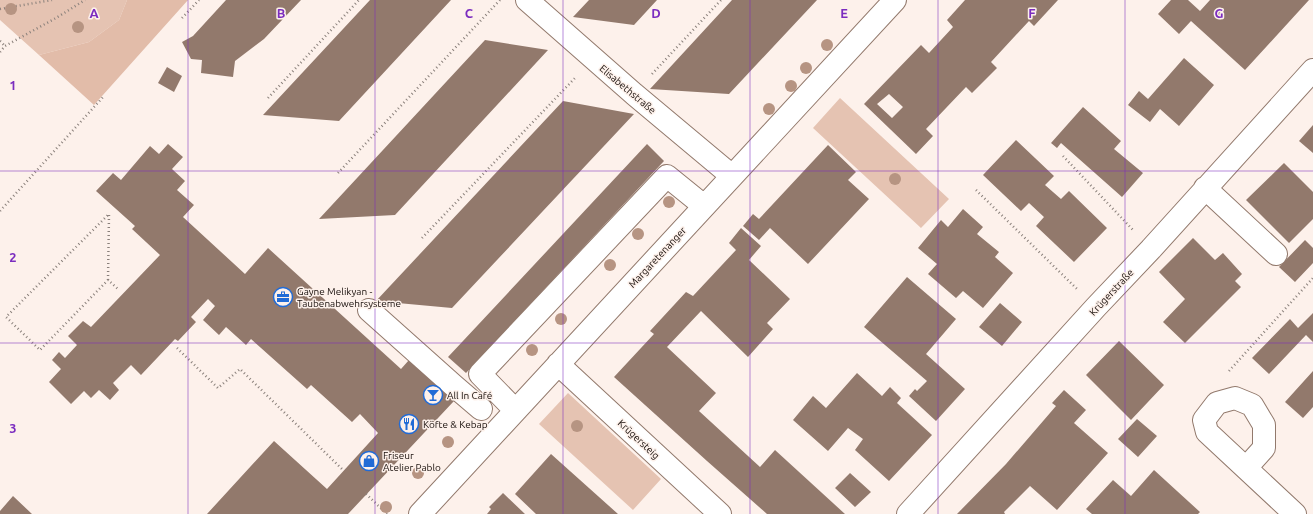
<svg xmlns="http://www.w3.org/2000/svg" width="1313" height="514" font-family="Ubuntu,sans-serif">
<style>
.green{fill:#e5c3b2}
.forest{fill:#e2bca9}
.building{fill:#92796c;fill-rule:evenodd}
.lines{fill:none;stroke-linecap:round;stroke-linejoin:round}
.minor-casing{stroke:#92796c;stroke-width:24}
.path{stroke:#8a807b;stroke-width:2.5;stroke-dasharray:1 3;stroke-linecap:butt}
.minor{stroke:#fff;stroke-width:22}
.tree{fill:#b69482}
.grid{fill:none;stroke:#7b2cbf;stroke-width:1;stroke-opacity:0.55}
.labels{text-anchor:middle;stroke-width:3;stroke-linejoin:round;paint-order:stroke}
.street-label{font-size:10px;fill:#160d09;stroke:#fdf1eb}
.poi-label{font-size:10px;fill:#160d09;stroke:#fdf1eb;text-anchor:start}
.grid-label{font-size:13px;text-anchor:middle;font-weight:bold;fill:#7b2cbf;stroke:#fdf1eb;stroke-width:3;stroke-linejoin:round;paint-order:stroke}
</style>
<rect width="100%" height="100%" fill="#fdf1eb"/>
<path class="green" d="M0,0H127L119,20L89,42L39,55L0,20Z
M840,98L949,199L921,228L813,128Z
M568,393L661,479L633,510L539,424Z"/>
<path class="forest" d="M127,0H188L94,105L39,55L89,42L119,20Z"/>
<path class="building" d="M226,0H301L264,39L235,61L233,77L201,73L202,60L191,59L182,42L193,36Z
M370,0H451L339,121L263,115Z
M589,0H657L634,25L573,17Z
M732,0H817L729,94L650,89Z
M965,0H1058L1034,26L1029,21L991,62L997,68L972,93L966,87L926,129L933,136L916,154L864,104L921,45L929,53L953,27L947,20ZM889,94L903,107L892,118L877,104Z
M1171,0H1188L1200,11L1210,0H1309L1245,70L1191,21L1179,34L1158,14Z
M485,40L548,50L395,215L319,219Z
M1184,58L1214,85L1179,126L1160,109L1150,122L1128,105L1139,91L1148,99Z
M167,67L182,76L174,92L158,83Z
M563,101L634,114L452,308L376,301Z
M1083,107L1121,141L1114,149L1143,173L1122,197L1061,143L1057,148L1051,143Z
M1313,125V153L1299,141Z
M1016,140L1054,176L1045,185L1061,199L1069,191L1107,228L1074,262L1036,226L1044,217L1029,203L1021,211L983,175Z
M168,144L183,157L172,169L185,181L177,190L194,205L183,217L245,274L268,248L401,369L409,360L454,401L348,514H207L274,441L327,489L378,433L360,414L352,422L311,385L307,389L251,339L246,345L226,327L219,335L203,320L215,306L208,299L191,317L196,322L178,341L175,339L141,375L131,365L113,383L119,390L110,400L99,390L91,398L84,391L71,404L49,382L61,369L52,360L59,352L65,358L77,345L68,336L83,321L91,327L160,255L132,229L135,226L96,191L113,173L121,180L150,146L159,154Z
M647,144L664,161L466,373L448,357Z
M828,145L856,172L848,180L869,199L808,264L770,228L759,240L743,226L753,214L759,219Z
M1284,163L1313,192V219L1289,243L1246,200Z
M963,209L983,227L977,234L999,252L995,257L1013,273L983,308L963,291L956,298L928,274L937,264L918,248L941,220L948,227Z
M741,228L761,246L749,260L790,299L767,323L773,329L748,357L701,311L667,347L716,393L699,411L760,467L775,450L845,514H767L707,461L614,377L654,334L650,331L686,292L693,296L736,250L729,243Z
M1193,238L1215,260L1223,253L1242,274L1235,281L1241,287L1185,343L1163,322L1185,299L1159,272Z
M1305,240L1313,248V263L1295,282L1279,267Z
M907,277L956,319L926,354L965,389L936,421L909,396L915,389L917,391L927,381L864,327Z
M1000,303L1022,322L1002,346L979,327Z
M1313,313V342L1306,335L1269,374L1252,358L1290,319L1298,328Z
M1119,341L1164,385L1131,420L1086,375Z
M1313,371V407L1303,418L1285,402Z
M857,373L882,396L890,387L901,398L897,403L932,435L889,481L855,450L863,439L848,428L828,451L793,420L813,396L826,408Z
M1064,390L1086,410L1074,423L1108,453L1057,510L1030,486L1004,512L1005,514H957L1006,464L1056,406L1052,403Z
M1137,419L1157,436L1138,457L1118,439Z
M551,454L618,514H536L515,494Z
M1154,470L1200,512L1198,514H1092L1086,509L1113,480L1131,496Z
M850,473L871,492L855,507L835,488Z
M503,493L525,514H487L491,509L489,507Z
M13,496L32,514H0V511Z"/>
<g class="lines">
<defs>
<path id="minor" d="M527,0L634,94L732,176
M1205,188L1276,254
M369,310L453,385L481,409
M558,364L720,514
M515,410L480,374L667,176L704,206
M1246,468L1264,448V425L1252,405L1235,398L1217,403L1204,420L1207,432L1295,514
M420,514L895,0
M908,514L1096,307L1151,249L1313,70"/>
</defs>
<use href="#minor" class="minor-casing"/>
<path class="path" d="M0,9L52,0
M182,18L199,0
M0,41L5,46
M0,52L5,46L56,18L85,0
M652,74L721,0
M268,98L359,0
M1063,156L1133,230
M338,173L500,0
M976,190L1077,289
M0,211L104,96
M422,238L575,78
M108,280L109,214L6,317L40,350L108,280L118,289
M177,348L218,388L240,369L344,471
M1229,371L1313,278
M366,494L387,514"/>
<use href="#minor" class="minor"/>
</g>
<g class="tree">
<circle cx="11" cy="9" r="6"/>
<circle cx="78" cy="27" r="6"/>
<circle cx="827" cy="45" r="6"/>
<circle cx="806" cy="68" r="6"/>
<circle cx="791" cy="86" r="6"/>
<circle cx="769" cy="109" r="6"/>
<circle cx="895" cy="179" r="6"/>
<circle cx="669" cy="202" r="6"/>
<circle cx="638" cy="234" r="6"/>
<circle cx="610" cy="265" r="6"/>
<circle cx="561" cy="319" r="6"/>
<circle cx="532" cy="350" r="6"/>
<circle cx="577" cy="426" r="6"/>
<circle cx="448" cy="442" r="6"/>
<circle cx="418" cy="473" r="6"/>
<circle cx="386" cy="507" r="6"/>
</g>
<path class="grid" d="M188,0V514M375,0V514M563,0V514M750,0V514M938,0V514M1125,0V514M0,171H1313M0,343H1313"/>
<defs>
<symbol id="office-ring" viewBox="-11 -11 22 22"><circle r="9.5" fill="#fdf1eb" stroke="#216bd6" stroke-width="1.5"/><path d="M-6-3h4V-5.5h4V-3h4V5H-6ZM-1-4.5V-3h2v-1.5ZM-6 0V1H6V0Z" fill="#216bd6"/></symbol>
<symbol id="bar-ring" viewBox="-11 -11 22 22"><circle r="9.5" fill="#fdf1eb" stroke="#216bd6" stroke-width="1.5"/><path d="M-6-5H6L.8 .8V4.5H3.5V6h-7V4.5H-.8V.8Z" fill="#216bd6"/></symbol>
<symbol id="restaurant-ring" viewBox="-11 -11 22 22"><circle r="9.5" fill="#fdf1eb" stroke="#216bd6" stroke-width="1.5"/><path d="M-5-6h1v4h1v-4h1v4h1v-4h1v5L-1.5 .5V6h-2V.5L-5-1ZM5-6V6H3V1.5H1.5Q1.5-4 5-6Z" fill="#216bd6"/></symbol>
<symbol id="shop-ring" viewBox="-11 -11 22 22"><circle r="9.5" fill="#fdf1eb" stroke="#216bd6" stroke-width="1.5"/><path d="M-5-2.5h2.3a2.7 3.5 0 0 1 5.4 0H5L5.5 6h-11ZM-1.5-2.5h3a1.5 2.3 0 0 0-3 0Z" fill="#216bd6"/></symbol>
</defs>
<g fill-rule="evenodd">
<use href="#office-ring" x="272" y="286" width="22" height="22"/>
<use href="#bar-ring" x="422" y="384" width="22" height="22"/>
<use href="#restaurant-ring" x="398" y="413" width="22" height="22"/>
<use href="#shop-ring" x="358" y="450" width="22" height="22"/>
</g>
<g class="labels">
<g class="street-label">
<text transform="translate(628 89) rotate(40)" y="4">Elisabethstraße</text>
<text transform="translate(657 257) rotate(-47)" y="4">Margaretenanger</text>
<text transform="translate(1111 292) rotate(-47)" y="4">Krügerstraße</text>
<text transform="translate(639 439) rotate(43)" y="4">Krügersteig</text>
</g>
<g class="poi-label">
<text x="297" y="295">Gayne Melikyan -<tspan x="297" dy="12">Taubenabwehrsysteme</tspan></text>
<text x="447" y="399">All In Café</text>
<text x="423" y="428">Köfte &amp; Kebap</text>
<text x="383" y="459">Friseur<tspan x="383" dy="12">Atelier Pablo</tspan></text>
</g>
</g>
<g class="grid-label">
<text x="94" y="18">A</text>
<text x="281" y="18">B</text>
<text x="469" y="18">C</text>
<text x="656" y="18">D</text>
<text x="844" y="18">E</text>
<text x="1032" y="18">F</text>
<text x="1219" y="18">G</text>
<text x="13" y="90">1</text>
<text x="13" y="262">2</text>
<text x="13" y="433">3</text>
</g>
</svg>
